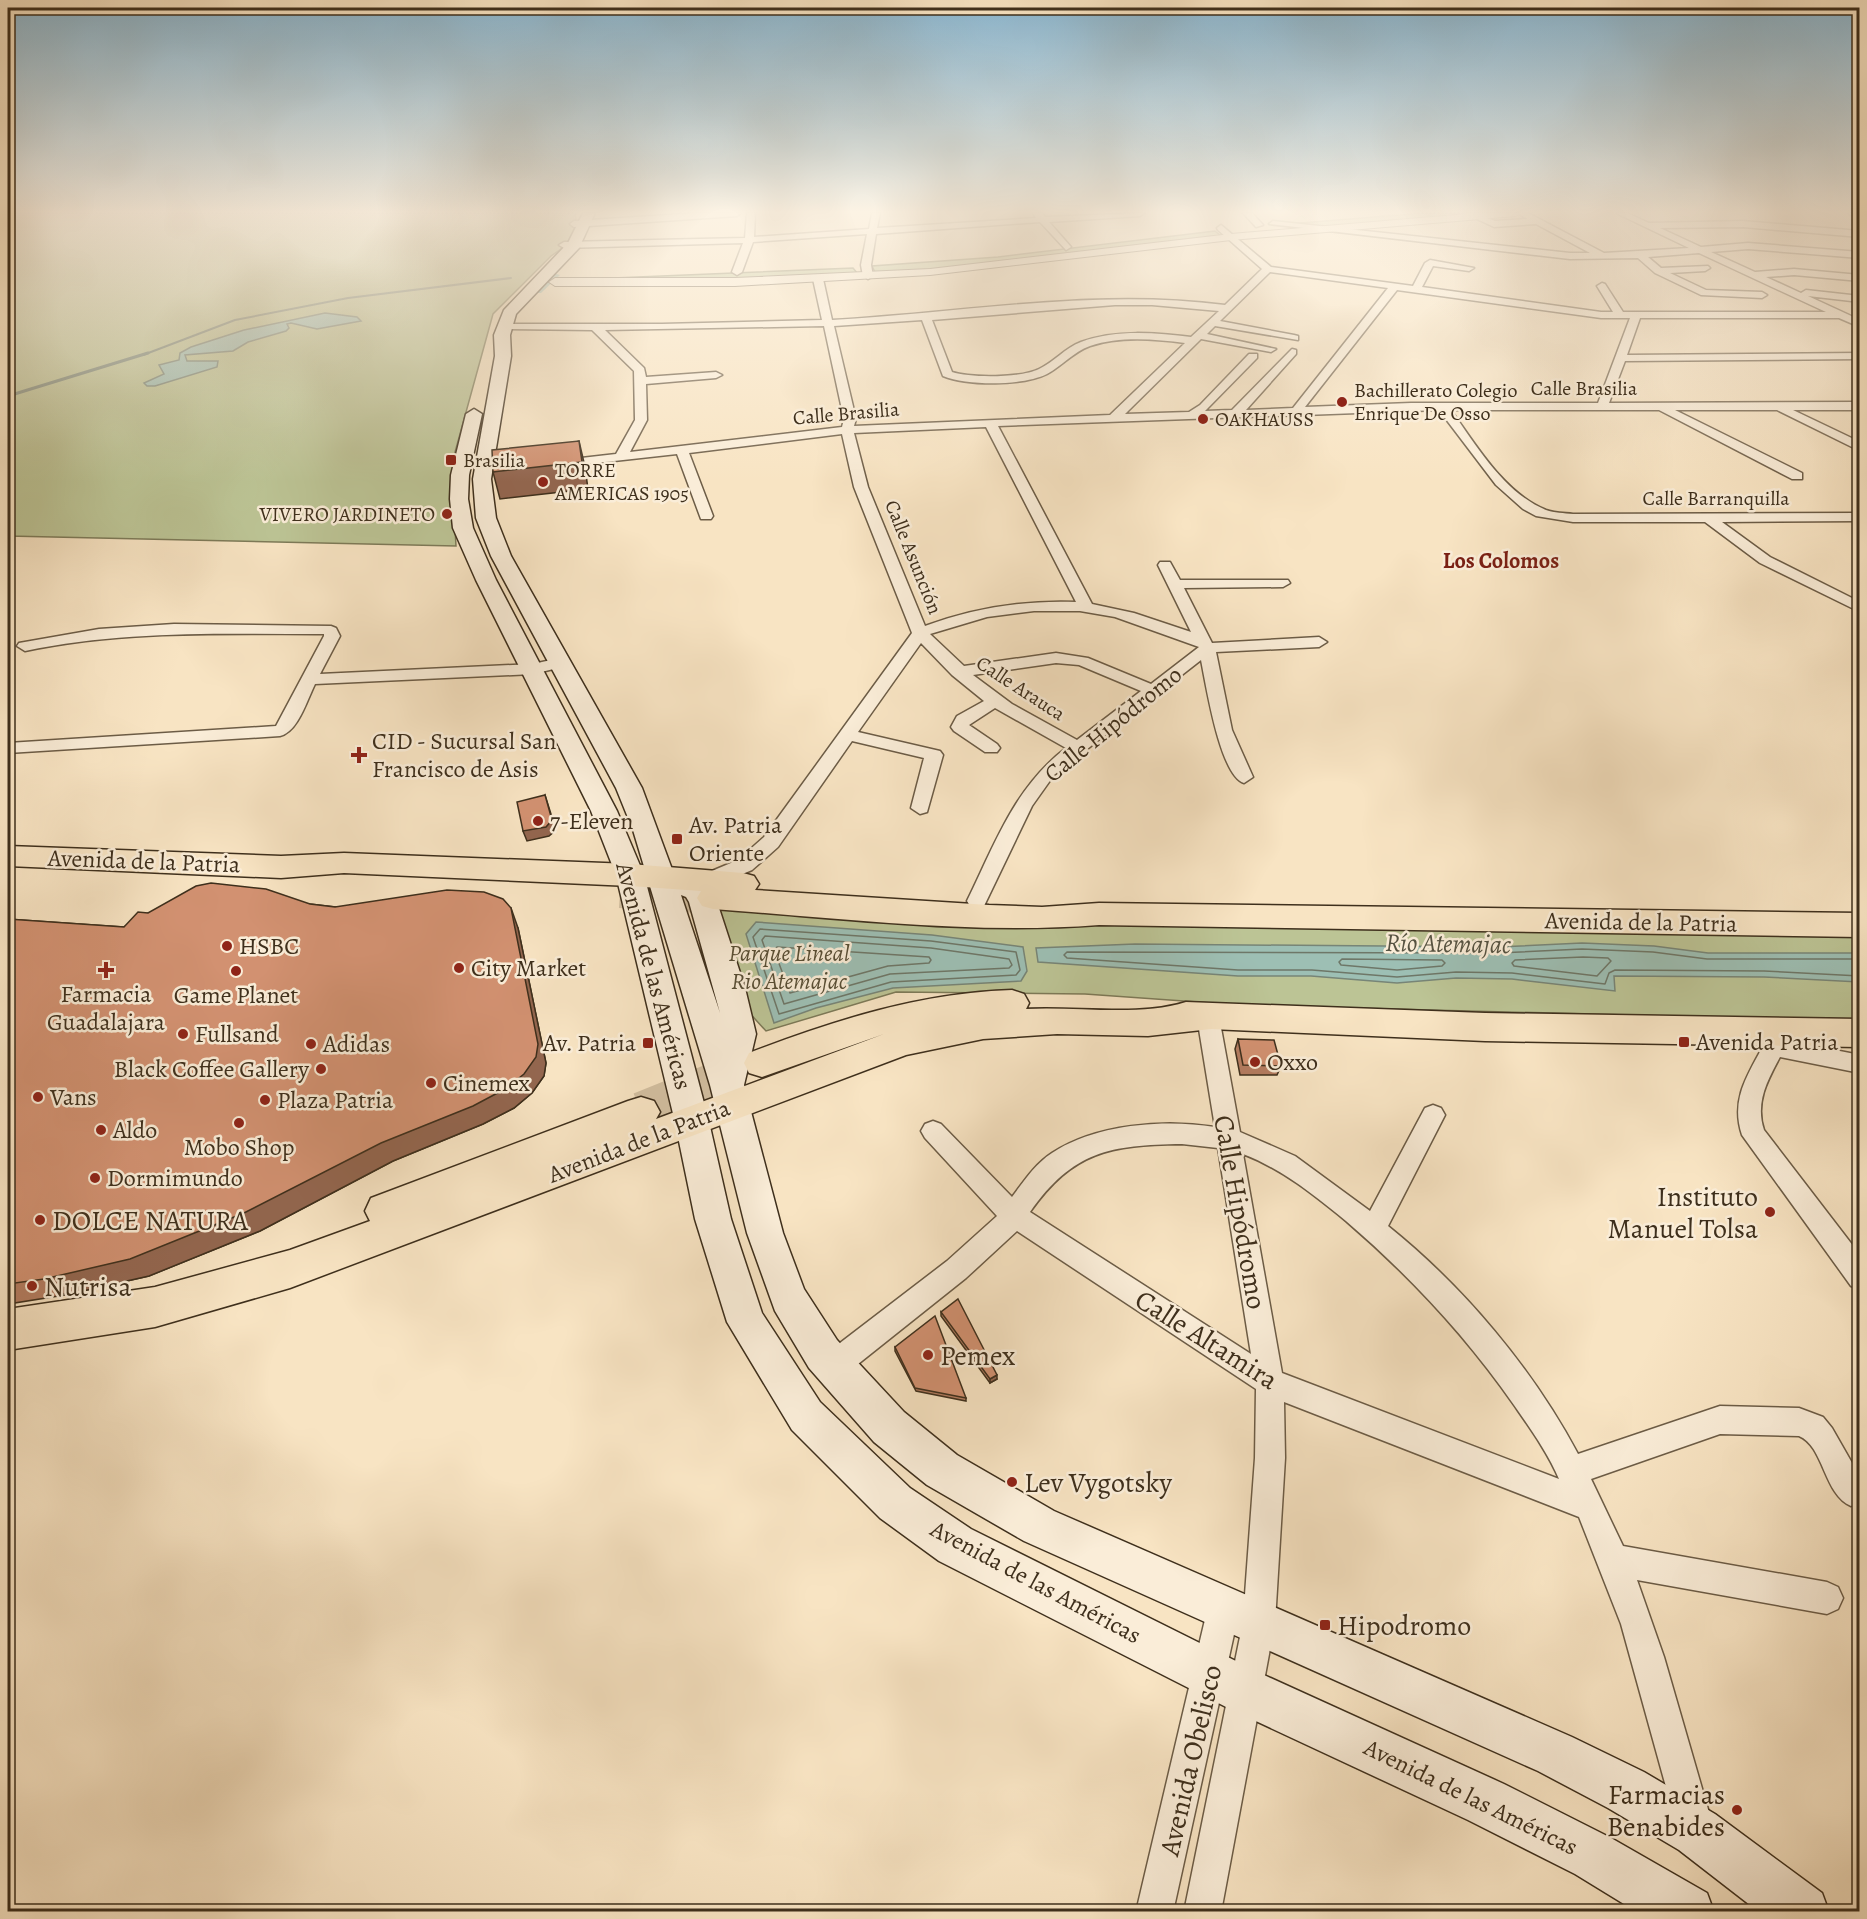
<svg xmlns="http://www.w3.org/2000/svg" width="1867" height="1919" font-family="Alegreya,serif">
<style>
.green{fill:#bcc495;stroke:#7d7a58;stroke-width:1.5}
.water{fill:#9dbfb4;stroke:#778577;stroke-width:1.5}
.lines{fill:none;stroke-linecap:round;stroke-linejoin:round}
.shore{stroke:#6e7768;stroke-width:1.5}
.stream-far1{stroke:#778577;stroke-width:2}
.stream{stroke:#778577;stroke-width:3}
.canal{fill:#9dbfb4;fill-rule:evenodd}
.primary-tunnel-far1{stroke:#d3c0a2;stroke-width:32;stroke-dasharray:32 16;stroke-linecap:butt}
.primary-tunnel{stroke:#d3c0a2;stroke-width:40;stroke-dasharray:40 20;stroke-linecap:butt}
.minor-casing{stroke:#6c5c46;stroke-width:3}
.tertiary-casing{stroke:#6c5c46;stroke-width:2}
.secondary-casing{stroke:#3e2f1c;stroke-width:3}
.primary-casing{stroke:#3e2f1c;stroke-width:3}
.minor{fill:#faedd8;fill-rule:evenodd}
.tertiary{fill:#faedd8;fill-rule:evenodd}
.secondary{fill:#faedd8;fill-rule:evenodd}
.primary{fill:#f8e4c3;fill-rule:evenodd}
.wall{fill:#b57d61;stroke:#3e2f1c;stroke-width:1.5}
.shaded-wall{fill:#93664f;stroke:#3e2f1c;stroke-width:1.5}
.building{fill:#d29171;stroke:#3e2f1c;stroke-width:1.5}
.poi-dot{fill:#8f2418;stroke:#faedd8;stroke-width:2}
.labels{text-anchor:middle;stroke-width:5;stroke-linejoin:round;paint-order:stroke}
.far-street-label{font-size:20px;fill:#3e2f1c;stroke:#faedd8}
.far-poi-label{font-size:20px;fill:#3e2f1c;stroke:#faedd8;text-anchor:start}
.far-neighbourhood-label{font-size:22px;font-weight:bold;fill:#7a1f14;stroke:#faedd8}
.street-label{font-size:24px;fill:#3e2f1c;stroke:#faedd8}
.poi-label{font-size:24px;fill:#3e2f1c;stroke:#faedd8;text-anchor:start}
.park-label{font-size:24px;font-style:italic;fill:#574d34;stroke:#faedd8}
.water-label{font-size:26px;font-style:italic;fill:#565342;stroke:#faedd8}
.near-poi-label{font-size:28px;fill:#3e2f1c;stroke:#faedd8;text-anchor:start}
.near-street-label{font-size:28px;fill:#3e2f1c;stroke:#faedd8}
</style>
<rect width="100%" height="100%" fill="#f8e4c3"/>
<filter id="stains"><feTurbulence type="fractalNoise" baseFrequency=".00333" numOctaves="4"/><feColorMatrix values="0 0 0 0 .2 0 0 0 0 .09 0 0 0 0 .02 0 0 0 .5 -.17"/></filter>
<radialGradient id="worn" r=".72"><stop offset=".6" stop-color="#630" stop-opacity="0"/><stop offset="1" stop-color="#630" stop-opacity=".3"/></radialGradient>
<path class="green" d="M8,213H575L578,232L572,241L551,256L493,314L455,452L453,495L456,546L8,536Z
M1424,213H1460L1465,216L1318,228L1288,224Z
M1215,231L1221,236L1002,263L876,274L872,266L998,257Z
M853,268L858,274L703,280L613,278Z
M719,909L1859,934V1021L1240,1005L1085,994L896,992L766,1031L744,1007Z"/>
<path class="water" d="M325,313L357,317L361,321L317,329L291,323L287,324L289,328L286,331L248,342L233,351L185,355L187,361H218L217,367L155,386H147L144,383L164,374L159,365L179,360L180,353L191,347L244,330Z
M756,922L932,935L1023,947L1027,971L1021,981L893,988L816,1008L774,1023L746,934Z
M1582,943L1654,946L1708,953H1859V982L1764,977L1614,976L1615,991L1512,979L1456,978L1397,983L1311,976H1238L1038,962L1036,948L1135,944L1498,947Z"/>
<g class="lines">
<path class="shore" d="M760,929L931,941L1016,952L1020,970L1016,975L891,982L779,1014L753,937Z
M765,936L931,948L1009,959L1012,965L1009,968L890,974L784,1004L762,940Z
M777,947L929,957L931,960L929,963L888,966L790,993L774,950Z
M1583,957L1608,958L1611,961L1597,976L1514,966L1512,963L1515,960Z
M1342,959L1442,960L1445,963L1442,966L1397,970L1341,965L1339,962Z
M1860,959H1707L1653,952L1582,949L1498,953L1067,952L1064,955L1067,958L1238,970H1312L1397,977L1456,972L1512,973L1605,984L1609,973L1615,970L1764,971L1860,976"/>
<path class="stream-far1" d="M143,355L235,320L348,298L511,278"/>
<path class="stream" d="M8,396L148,353"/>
<path class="canal" d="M553,273L560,275L541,293H535V289Z"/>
<path class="primary-tunnel-far1" d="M620,892L713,898"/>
<path class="primary-tunnel" d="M641,1112L751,1068"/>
<defs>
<path id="minor" d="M699,213H741L737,216L574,227L570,224L574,221Z
M747,213H755L754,237L869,229L872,213H880L877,228L1036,218L1033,213H1042L1045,217L1144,213L1140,216L1049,222L1071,247L1066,250L1040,222L876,234L871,265L873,276L868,279L863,276L861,265L867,234L753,242L742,272L737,275L732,272L743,243L564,248L559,245L564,242L745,238Z
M1243,213H1252L1263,225L1256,227Z
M1464,213H1475L1495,221L1527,219L1518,213H1528L1604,253L1689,248L1616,213H1627L1649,223L1743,221L1860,231V237L1743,227L1660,228L1701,247L1748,243L1860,252V258L1748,249L1711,252L1755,272L1794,269L1860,275V281L1794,275L1766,277L1801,293L1806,290L1860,296V302L1808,296L1860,320V327L1839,318H1640L1627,355L1860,353V359L1625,361L1609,403L1860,402V410H1793L1860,442V451L1777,410H1675L1802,473V479H1792L1659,410H1451C1476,445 1504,493 1546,510C1554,513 1564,513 1573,514L1860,513V521L1722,522L1770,557L1860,602V612L1760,563L1705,522H1573L1536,516L1523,509L1496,485L1439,410L998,426L1092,604L1134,613L1191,632L1158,565L1160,562H1170L1180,580H1288L1290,583L1283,587L1184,588L1212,643L1319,637L1327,642L1319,647L1216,652L1232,730L1253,777L1244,783C1220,776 1206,684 1201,660L1054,775L1032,806L984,906H970L967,901C995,844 1014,788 1066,748L995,708L969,725L997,744L1000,748L997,752H985L954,731L951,727L957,716L984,701L952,675L921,643L858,732L940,751L943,755L927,812L920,814L911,808L924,758L852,741L778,847L752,870L714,886H700L697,881L700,876L738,860L764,837L912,633L854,487L842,434L689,453L713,516L711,519H701L677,454L551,468V462L555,461L616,454L635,420L634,371L592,330L504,329L500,328V324H662L822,320L813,279L818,276L823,279L832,320C963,313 1094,288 1225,305L1262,269L1218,230L1217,228L1221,225L1271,267L1413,286L1425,263L1430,260L1474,268L1469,271L1433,266L1422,287L1601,312H1613L1597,286L1602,283L1605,284L1623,312H1826L1699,253L1648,257L1661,268L1708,266L1710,268L1705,271L1670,273L1706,290L1762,292L1767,295L1762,298L1701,295L1655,273L1638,258L1570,259L1269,224L1273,221L1570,253H1590L1536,224L1494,227ZM1270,272L1388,288L1293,408L1246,410L1296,354V350L1292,349L1232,410L1205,411L1257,358V354H1249L1200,405L1189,412L1125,414L1201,339L1271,352L1276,349L1207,334L1215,326L1298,340V336L1294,335L1220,321ZM1397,290L1601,318H1630L1598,403H1411L1305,407ZM1115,305H1152L1219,311L1191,337C1156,333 1116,329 1081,342C1065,348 1054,362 1039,369C1021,378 970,378 952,372L932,320ZM922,320L943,376C968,386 1023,386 1047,374C1062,366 1073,352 1090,346C1119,336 1155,339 1185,343L1110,415L854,426L856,419L834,326ZM824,326L844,419L842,427L630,452L647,420L646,384L716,378L722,375L716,372L646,377L644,368L605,330ZM986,427L1076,602C1024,600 974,608 925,626L868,487L854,433ZM1034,611H1080L1115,617L1199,647L1151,684L1088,658L1056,653L964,666L930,634L987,617ZM1056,663L1079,665L1141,691L1077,740L1012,704L973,675Z
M1849,213H1860V216L1850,215Z
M174,624L331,626L336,628L340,636L320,674L533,664L560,658L568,663L566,666L533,674L315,684C307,700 298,732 280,736L8,753V743L276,726L324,636V634C223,634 124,630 25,651L17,646L19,643L99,629Z
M1208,1008L1216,1011L1219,1017L1240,1132L1295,1156L1370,1211L1425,1108L1433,1105L1441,1108L1445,1115L1388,1226C1464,1287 1532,1368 1578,1454L1720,1406L1799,1408L1823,1417L1832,1428L1860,1477V1502L1851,1506C1824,1495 1824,1446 1799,1436L1720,1434L1591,1479L1623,1546L1827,1582L1838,1587L1843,1598L1838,1609L1827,1614L1637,1580L1664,1657L1712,1823L1707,1836L1694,1841L1681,1836L1676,1823L1621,1624L1579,1517L1284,1402L1285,1458L1275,1622L1221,1912H1184L1243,1622L1255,1458L1256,1389L1017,1231L966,1278L843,1376L833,1380L823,1376L819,1366L823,1356L947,1261L997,1216L925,1138L921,1131L925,1124L933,1121L941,1124L1012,1197C1024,1181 1035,1164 1052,1153C1096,1124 1164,1119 1215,1127L1197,1017L1200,1011ZM1182,1144L1218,1148L1251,1354L1030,1212C1073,1151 1110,1145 1182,1144ZM1243,1154C1282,1169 1314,1195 1346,1221C1410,1276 1466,1336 1514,1405C1530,1428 1548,1453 1559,1479L1282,1373Z
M1762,1031L1779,1039L1860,1055V1073L1780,1057C1767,1081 1755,1103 1764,1130L1860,1255V1289L1851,1286L1742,1135C1731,1102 1745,1079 1761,1050L1751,1040L1754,1034Z
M1224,1591L1235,1596L1240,1607L1173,1912H1136L1208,1607L1213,1596Z"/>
<path id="tertiary" d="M1479,213H1521L1516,216L1231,240L930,275L735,286H555L549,282L555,278H735L930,269L1231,234Z"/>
<path id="secondary" d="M583,213H595L579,248L516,314L510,335L511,356L491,479L496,518L511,556L642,788L673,872L708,883L717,902L745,988L756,1034L744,1085L783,1233L804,1289L837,1340L904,1412L957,1455L1054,1511L1572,1737L1644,1772L1715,1814L1822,1893L1829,1912H1759L1679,1850L1608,1808L1538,1771L1024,1541L927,1485L874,1442L809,1368L775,1311L747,1233L710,1085L633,830L616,788L491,556L476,518L473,479L495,356L494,335L504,310L568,243ZM681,895L686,897L689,902L720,1013Z
M474,409L482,414L469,475L468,499L473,528L496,580L617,811L644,875L709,1122L731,1219L762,1313L820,1402L910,1488L971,1529L1264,1675L1504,1784L1611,1838L1707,1893L1714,1912H1637L1575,1874L1468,1820L1230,1709L939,1561L880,1518L792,1430L727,1322L695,1219L675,1122L616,875L591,811L476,580L453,528L450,499L451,475L466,414Z"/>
<path id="primary" d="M8,846L281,856L344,853L630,864L743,873L754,876L759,884L755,890L989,905L1042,907L1099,903L1860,913V937L1099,925C971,935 841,918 713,909L702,906L697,898L701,891L630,886L344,873L281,878L8,866Z
M1012,990L1024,994L1029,1003L1026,1009C1076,1006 1139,1017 1186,1002L1485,1013L1860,1019V1047L1485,1041L1211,1029L1148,1036L1057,1034L983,1039L906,1055L290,1288L155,1327L8,1350V1309L155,1287L290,1250L370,1221L365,1211L371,1198L628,1101L641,1097L654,1101L660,1112L656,1119L884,1034L762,1077L749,1073L744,1063L749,1053C835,1020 920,993 1012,990Z"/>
</defs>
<use href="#minor" class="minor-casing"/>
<use href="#tertiary" class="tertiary-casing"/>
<use href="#secondary" class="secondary-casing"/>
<use href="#primary" class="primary-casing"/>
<use href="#minor" class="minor"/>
<use href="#tertiary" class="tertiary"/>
<use href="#secondary" class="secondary"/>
<use href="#primary" class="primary"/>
</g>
<path class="wall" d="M310,904L518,928L546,1063L544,1076L532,1093L514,1108L483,1124L393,1161L260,1231L149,1276L65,1295L8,1304V919L124,927L148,913Z
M1238,1039L1281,1066L1277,1075H1240L1235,1049Z
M941,1312L997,1379L990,1383L941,1316Z
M895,1347L966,1398V1401L916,1391L895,1351Z"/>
<path class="shaded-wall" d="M579,441L585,467L588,489L500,499L493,472Z
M545,795L556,830L549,836L527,841L523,831Z
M511,908L518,928L546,1063L544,1076L532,1093L514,1108L483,1124L393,1161L260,1231L149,1276L65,1295L44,1279Z
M997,1375V1379L990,1383V1379Z"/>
<path class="building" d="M579,441L582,462L493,472L492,450Z
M545,795L552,820L546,827L523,831L517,802Z
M211,883L266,889L310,904L335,907L447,890L484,892L503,899L511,908L538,1044L536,1057L524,1074L505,1089L473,1106L381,1143L244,1213L130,1259L44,1279L8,1284V919L124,927L138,912L148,913L196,886Z
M1238,1039L1274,1040L1281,1066L1243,1065Z
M958,1299L997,1375L990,1379L941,1312Z
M935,1316L966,1398L915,1388L895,1347Z"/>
<linearGradient id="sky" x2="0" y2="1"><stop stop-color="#8ab8d3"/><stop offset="0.44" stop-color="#fcf3e4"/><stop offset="1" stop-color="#fcf3e4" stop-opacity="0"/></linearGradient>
<rect width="1867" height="482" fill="url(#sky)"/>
<g class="poi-dot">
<circle cx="1342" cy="402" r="6"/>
<circle cx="1203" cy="419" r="6"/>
<rect x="445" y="454" width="12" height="12" rx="3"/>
<circle cx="543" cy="482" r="6"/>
<circle cx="447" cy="514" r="6"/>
<path d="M356 746h6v6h6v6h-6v6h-6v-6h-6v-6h6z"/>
<circle cx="538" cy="821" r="6"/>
<rect x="671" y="833" width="12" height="12" rx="3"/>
<circle cx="227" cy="946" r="6"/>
<circle cx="459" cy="968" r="6"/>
<path d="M103 961h6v6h6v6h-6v6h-6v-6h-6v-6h6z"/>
<circle cx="236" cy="971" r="6"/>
<circle cx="183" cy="1034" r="6"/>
<rect x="1678" y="1036" width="12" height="12" rx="3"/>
<rect x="642" y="1037" width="12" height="12" rx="3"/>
<circle cx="311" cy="1044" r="6"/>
<circle cx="1255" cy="1062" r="6"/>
<circle cx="321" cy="1069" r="6"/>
<circle cx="431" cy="1083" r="6"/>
<circle cx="38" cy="1097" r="6"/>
<circle cx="265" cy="1100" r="6"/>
<circle cx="239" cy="1123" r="6"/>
<circle cx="101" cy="1130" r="6"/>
<circle cx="95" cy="1178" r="6"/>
<circle cx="1770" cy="1212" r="6"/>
<circle cx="40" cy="1220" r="6"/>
<circle cx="32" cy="1286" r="6"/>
<circle cx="928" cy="1355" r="6"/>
<circle cx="1012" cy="1482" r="6"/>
<rect x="1319" y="1619" width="12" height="12" rx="3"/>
<circle cx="1737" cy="1810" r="6"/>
</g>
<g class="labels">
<g class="far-street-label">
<text x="1584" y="395">Calle Brasilia</text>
<text transform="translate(846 413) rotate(-5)" y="7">Calle Brasilia</text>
<text x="1716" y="505">Calle Barranquilla</text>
<text transform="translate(914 557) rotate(68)" y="7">Calle Asunción</text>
<text transform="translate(1021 688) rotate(33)" y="7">Calle Arauca</text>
</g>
<g class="far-poi-label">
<text x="1354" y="397">Bachillerato Colegio<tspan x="1354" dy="23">Enrique De Osso</tspan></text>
<text x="1215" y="426">OAKHAUSS</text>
<text x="463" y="467">Brasilia</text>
<text x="555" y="477">TORRE<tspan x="555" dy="23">AMERICAS 1905</tspan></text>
<text x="435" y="521" text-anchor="end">VIVERO JARDINETO</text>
</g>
<g class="far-neighbourhood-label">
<text x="1501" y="568">Los Colomos</text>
</g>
<g class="street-label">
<text transform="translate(1113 724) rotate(-39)" y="8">Calle Hipódromo</text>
<text transform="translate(144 861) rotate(2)" y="8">Avenida de la Patria</text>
<text transform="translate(1641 922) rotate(1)" y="8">Avenida de la Patria</text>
<text transform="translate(654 976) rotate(75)" y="8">Avenida de las Américas</text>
<text transform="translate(639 1141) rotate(-21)" y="8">Avenida de la Patria</text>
<text transform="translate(1036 1582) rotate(28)" y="8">Avenida de las Américas</text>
<text transform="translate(1471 1797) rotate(26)" y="8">Avenida de las Américas</text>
</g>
<g class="poi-label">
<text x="372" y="749">CID - Sucursal San<tspan x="372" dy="28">Francisco de Asis</tspan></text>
<text x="550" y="829">7-Eleven</text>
<text x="689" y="833">Av. Patria<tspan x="689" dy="28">Oriente</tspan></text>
<text x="239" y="954">HSBC</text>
<text x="471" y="976">City Market</text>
<text x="106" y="1002" text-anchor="middle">Farmacia<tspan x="106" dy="28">Guadalajara</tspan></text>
<text x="236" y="1003" text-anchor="middle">Game Planet</text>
<text x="195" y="1042">Fullsand</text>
<text x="1696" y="1050">Avenida Patria</text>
<text x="636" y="1051" text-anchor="end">Av. Patria</text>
<text x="323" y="1052">Adidas</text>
<text x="1267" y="1070">Oxxo</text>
<text x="309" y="1077" text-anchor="end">Black Coffee Gallery</text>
<text x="443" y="1091">Cinemex</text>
<text x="50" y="1105">Vans</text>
<text x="277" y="1108">Plaza Patria</text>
<text x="113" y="1138">Aldo</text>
<text x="239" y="1155" text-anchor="middle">Mobo Shop</text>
<text x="107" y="1186">Dormimundo</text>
</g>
<g class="park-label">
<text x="789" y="961">Parque Lineal<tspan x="789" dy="28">Rio Atemajac</tspan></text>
</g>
<g class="water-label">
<text transform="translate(1448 943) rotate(1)" y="9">Río Atemajac</text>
</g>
<g class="near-poi-label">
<text x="1758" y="1206" text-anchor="end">Instituto<tspan x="1758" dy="32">Manuel Tolsa</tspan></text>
<text x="52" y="1230">DOLCE NATURA</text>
<text x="44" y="1296">Nutrisa</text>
<text x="940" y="1365">Pemex</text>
<text x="1024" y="1492">Lev Vygotsky</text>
<text x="1337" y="1635">Hipodromo</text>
<text x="1725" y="1804" text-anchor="end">Farmacias<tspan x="1725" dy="32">Benabides</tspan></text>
</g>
<g class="near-street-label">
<text transform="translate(1241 1212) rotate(80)" y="10">Calle Hipódromo</text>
<text transform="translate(1207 1339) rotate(32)" y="10">Calle Altamira</text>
<text transform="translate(1190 1760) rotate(-77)" y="10">Avenida Obelisco</text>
</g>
</g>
<rect width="1867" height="1919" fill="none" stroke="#f8e4c3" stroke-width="30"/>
<rect x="9" y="9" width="1849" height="1901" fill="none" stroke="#3e2f1c" stroke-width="3"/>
<rect x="15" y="15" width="1837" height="1889" fill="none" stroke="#3e2f1c" stroke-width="1.5"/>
<rect width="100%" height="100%" filter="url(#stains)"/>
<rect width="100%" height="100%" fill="url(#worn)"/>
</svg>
